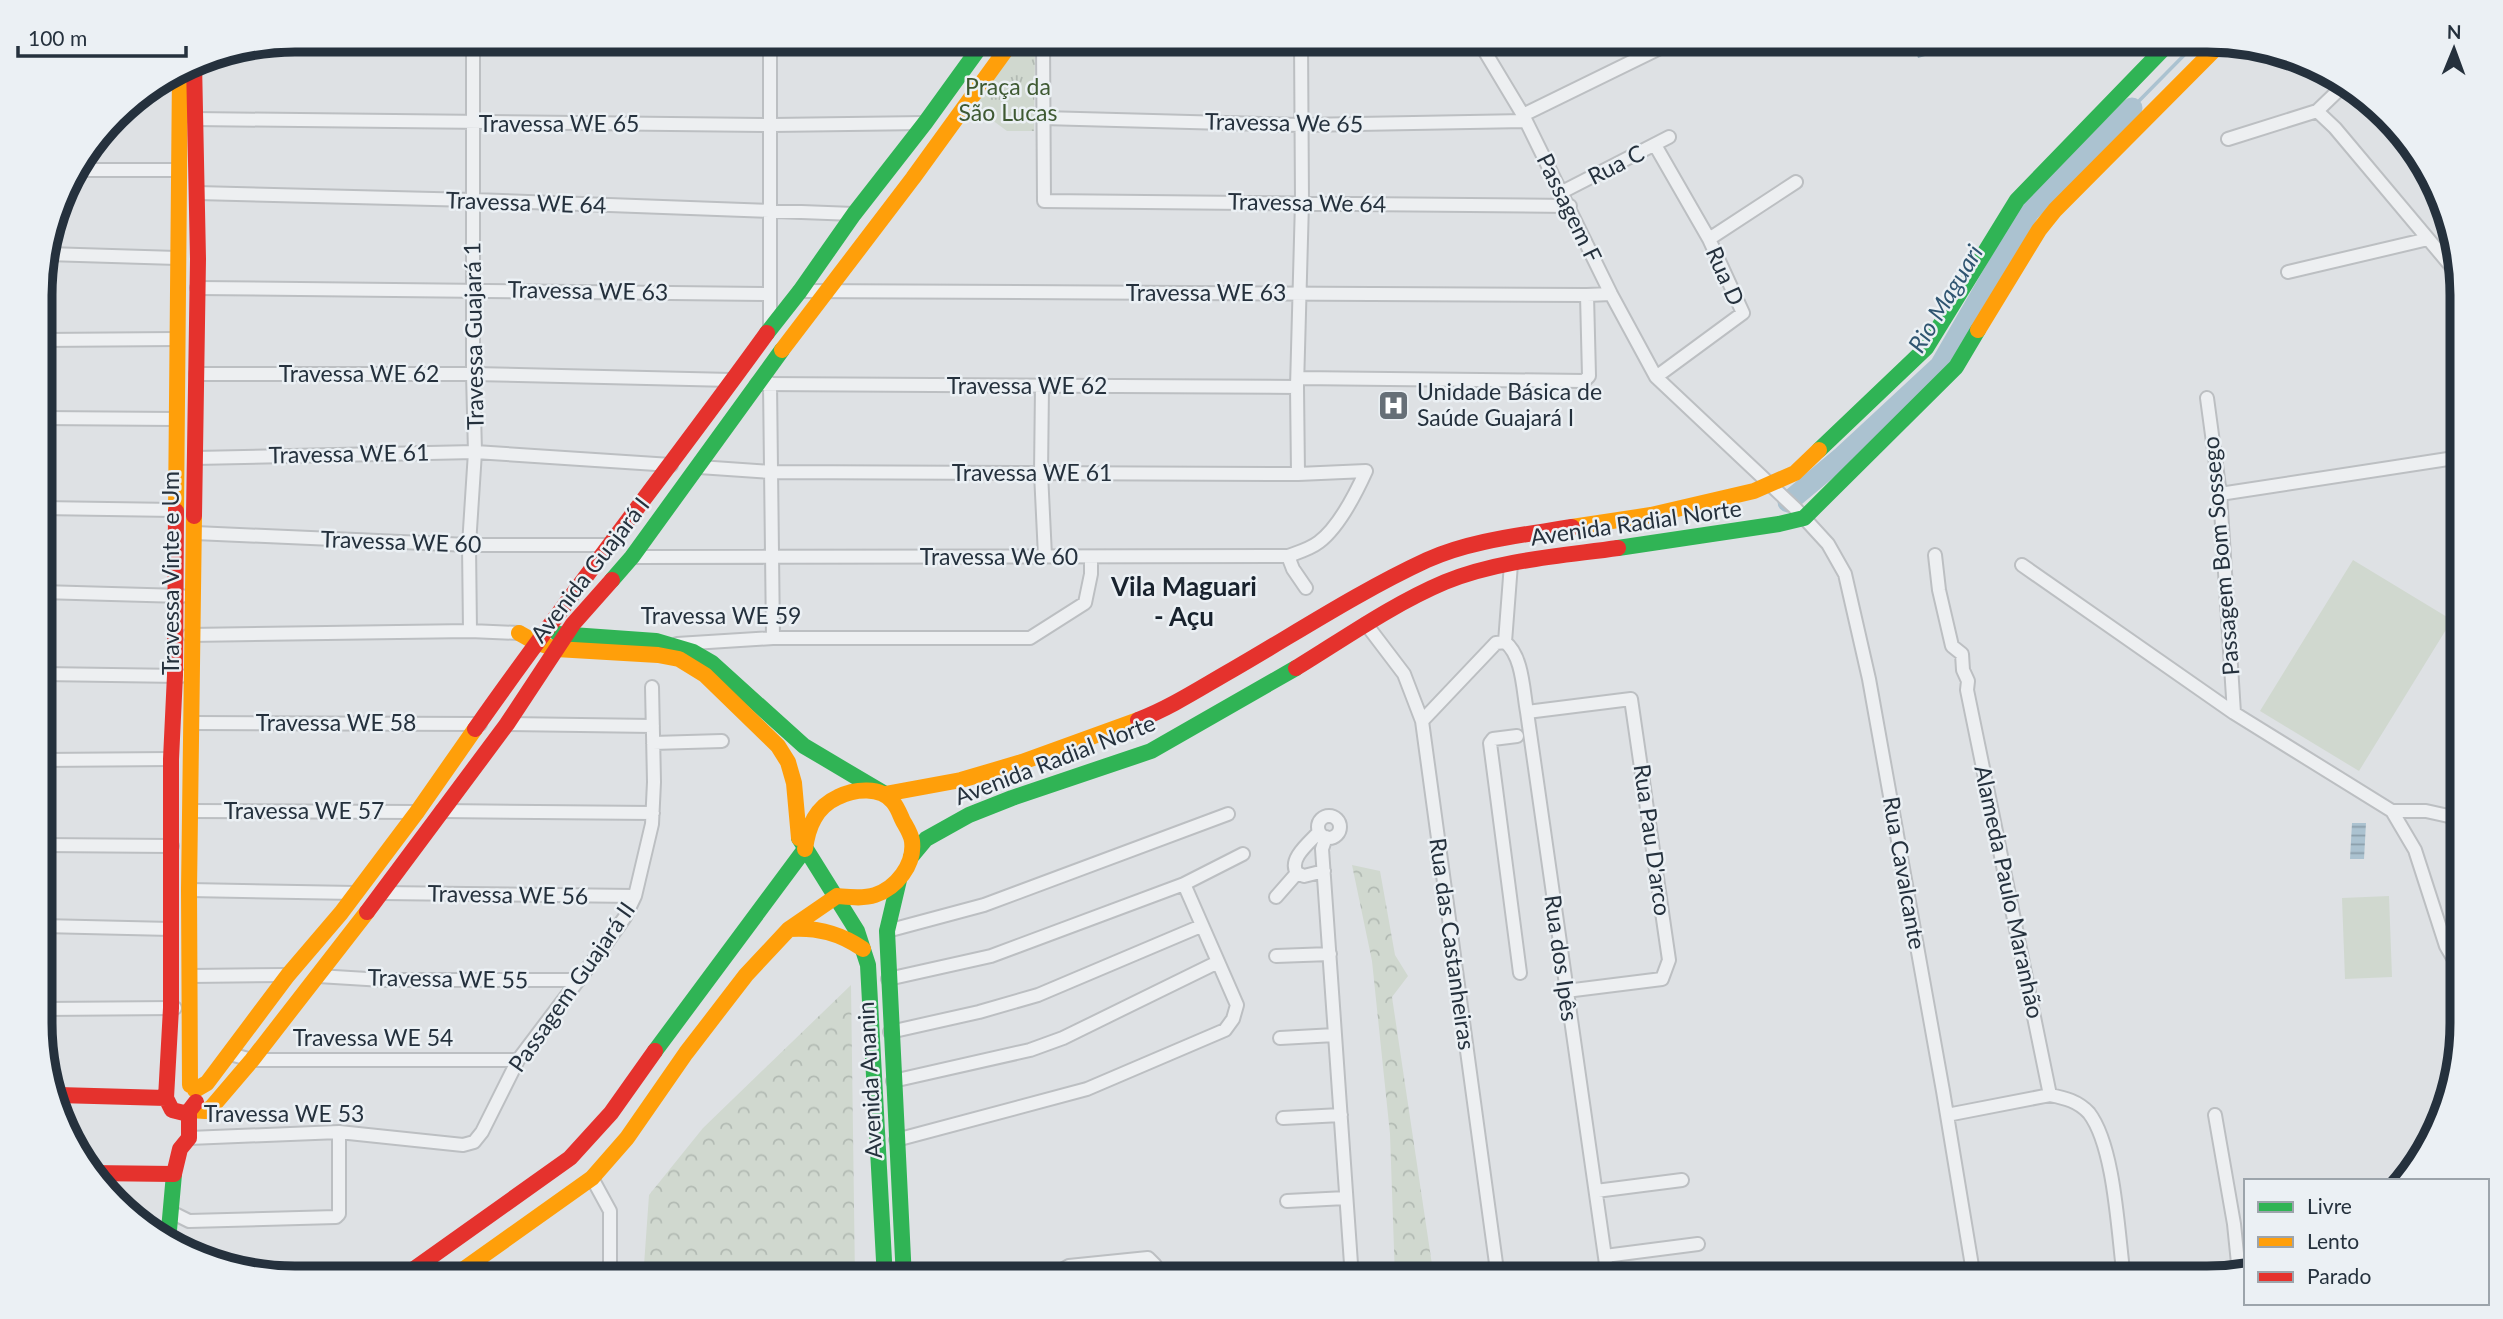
<svg xmlns="http://www.w3.org/2000/svg" width="2503" height="1319" font-family="Lato,sans-serif">
<style>
.grass{fill:url(#grass-tufts)}
.forest{fill:url(#forest-crowns)}
.pitch{fill:#d0d8cf}
.water{fill:url(#water-rules)}
.lines{fill:none;stroke-linecap:round;stroke-linejoin:round}
.stream{stroke:#abc2d0;stroke-width:3.5}
.river{stroke:#abc2d0;stroke-width:21}
.street-casing{stroke:#bcbfc2;stroke-width:16}
.street{stroke:#edeff1;stroke-width:12}
.fast{stroke:#30b455;stroke-width:16}
.slow{stroke:#ff9f0a;stroke-width:16}
.jam{stroke:#e5322d;stroke-width:16}
.labels{text-anchor:middle;stroke-width:5;stroke-linejoin:round;paint-order:stroke}
.park-label{font-size:23px;fill:#3e5932;stroke:#ebf0f4}
.street-label{font-size:23px;fill:#25313d;stroke:#ebf0f4}
.poi-label{font-size:23px;fill:#25313d;stroke:#ebf0f4;text-anchor:start}
.water-label{font-size:24px;font-style:italic;fill:#2f5571;stroke:#ebf0f4}
.quarter-label{font-size:26px;font-weight:bold;fill:#18222d;stroke:#ebf0f4}
.rim{fill:none;stroke:#25313d;stroke-width:9}
</style>
<defs>
<pattern id="grass-tufts" width="24" height="20" patternUnits="userSpaceOnUse" patternTransform="scale(1.75)"><rect width="24" height="20" fill="#d0d8cf"/><path d="M3 7l-1-3M5 7V3M7 7l1-3M15 17l-1-3M17 17v-4M19 17l1-3" fill="none" stroke="#b2bab3"/></pattern>
<pattern id="forest-crowns" width="20" height="18" patternUnits="userSpaceOnUse" patternTransform="scale(1.75)"><rect width="20" height="18" fill="#d0d8cf"/><path d="M2 6a3 3 0 1 1 6 0M12 15a3 3 0 1 1 6 0" fill="none" stroke="#b2bab3"/></pattern>
<pattern id="water-rules" width="6" height="5" patternUnits="userSpaceOnUse" patternTransform="scale(1.75)"><rect width="6" height="5" fill="#abc2d0"/><path d="M0 2.5h6" fill="none" stroke="#8b9eaa"/></pattern>
</defs>
<rect width="100%" height="100%" fill="#dee1e4"/>
<path class="grass" d="M1015,47L1035,49L1034,131H1007L973,106Z"/>
<path class="forest" d="M1352,865L1380,871L1395,955L1408,976L1392,997L1434,1278H1395L1390,1134L1372,961Z
M851,985L855,1279H643L649,1195L703,1128Z"/>
<path class="pitch" d="M2353,560L2452,620L2359,771L2260,711Z
M2389,896L2392,977L2345,979L2342,898Z"/>
<path class="water" d="M1912,40H1927L1932,54L1918,58Z
M2352,823H2366L2364,859H2350Z"/>
<g class="lines">
<path class="stream" d="M2132,108L2199,40"/>
<path class="river" d="M1788,502L1843,456L1940,366L2029,212L2132,108"/>
<defs>
<path id="street" d="M770,40V328
M1020,40L1301,44L1447,40
M1478,40L1523,115L1611,294L1656,377L1795,508L1828,544L1845,574L1869,679L1943,1091L1974,1278
M1043,41L1044,201L1570,206
M2317,111L2335,128L2461,278
M1523,115L1666,45
M1043,118L1302,125L1525,121
M194,119L772,125L925,123
M2228,139L2317,111L2343,86
M1655,145L1709,239L1743,313L1656,377
M76,170H178
M1562,192L1669,137
M197,193L473,200L854,214
M1709,239L1796,182
M47,254L177,258
M2288,272L2428,239
M197,288L769,294
M800,291L1587,295L1611,294
M41,340L177,339
M196,374H473L732,380
M1298,378L1584,381L1589,376L1587,295
M770,383L773,638
M757,384L1297,387
M1042,387L1041,473L1045,556
M2207,398L2220,494L2234,713
M41,418L176,419
M195,458L475,452L671,465
M1298,474L1297,387L1302,202L1301,40
M2220,494L2461,457
M41,508L175,510
M195,533L469,545H608
M1935,555L1939,590L1952,646L1962,654L1963,670L1968,681L1967,690L2050,1095
M1288,556L1293,569L1306,588
M632,557L1288,556C1299,552 1310,549 1319,542C1339,527 1356,493 1366,471L1298,474L771,472L699,467
M2022,565L2234,713L2392,811L2415,850L2446,946L2463,975
M41,592L182,596
M1366,624L1404,674L1422,721L1498,1278
M470,631L469,545L475,452L473,374V40
M189,635L470,631L519,633
M1505,642C1523,656 1523,691 1527,712L1608,1278
M1505,642L1511,564
M677,644L773,638H1030L1085,603L1091,574V557
M42,674L181,676
M1527,712L1631,699L1669,960L1662,979L1566,991
M1422,721L1496,643L1505,642
M192,723L480,724
M507,724L653,726
M1517,736L1493,739L1490,743L1520,973
M653,743L722,741
M42,760L171,759
M191,811L417,812
M442,811L653,813
M2392,811H2426L2462,819
M1318 827a11 11 0 1 1 22 0a11 11 0 1 1-22 0Z
M1319,832C1309,843 1288,859 1297,873L1304,876L1324,871
M1326,837L1322,849L1352,1278
M42,845L172,846
M189,890L355,893
M382,893L635,896
M1276,897L1297,873
M42,926L171,929
M887,931L984,905L1228,814
M1276,956L1330,954
M190,976L288,975
M318,976L383,980H579
M888,979L991,956L1184,884L1243,854
M42,1009L175,1008
M890,1032L979,1012L1038,995L1201,926
M1280,1038L1335,1035
M230,1054L252,1060H518
M893,1081L1030,1050L1063,1038L1218,962
M1947,1115L2050,1095C2065,1098 2078,1101 2089,1113C2115,1147 2118,1235 2124,1278
M2215,1115L2234,1224L2239,1273
M1283,1118L1341,1115
M189,1138L339,1132L463,1145L474,1142L482,1132L518,1060L605,945L625,917L635,896L652,824L654,782L652,687
M896,1140L1087,1089L1225,1030L1233,1019L1237,1005L1184,884
M592,1178L610,1211V1279
M1596,1191L1682,1180
M1287,1201L1346,1198
M171,1212L189,1221L336,1217L339,1214V1132
M1605,1256L1698,1244
M1060,1279L1062,1270L1069,1266L1148,1258L1155,1265V1279"/>
</defs>
<use href="#street" class="street-casing"/>
<use href="#street" class="street"/>
<path class="fast" d="M767,333L800,291L854,214L925,123L985,40
M1819,450L1926,348L2017,200L2172,40
M1618,548L1779,524L1804,518L1956,367L1978,330
M612,580L632,557L782,350
M558,634L656,641L693,652L712,663L804,746L885,794
M799,838L857,931L868,965L885,1279
M911,857L926,839L969,815L1012,798L1151,751L1296,668
M899,880L887,931L904,1279
M655,1051L805,849
M168,1241L174,1174"/>
<path class="slow" d="M1978,330L2039,230L2055,210L2221,43
M782,350L913,178L1013,40
M176,511L180,71
M1572,527L1651,515L1754,491L1795,473L1819,450
M519,633L535,642L556,649L658,655L679,659L705,675L778,746L788,762L794,783L799,838
M885,794L961,780L1022,762L1138,720
M805,849C808,826 816,807 838,797C854,789 881,786 893,802C898,808 900,815 903,821C907,828 911,834 912,841C915,865 896,888 875,895C863,899 849,897 837,896
M789,929C817,927 840,933 863,949
M190,1085L189,890L194,516
M195,1090L207,1083L288,975L341,913L417,812L475,729
M191,1110L205,1111L211,1108L252,1060L367,912
M450,1279L592,1178L627,1138L686,1053L746,975L789,929L837,896"/>
<path class="jam" d="M194,62L198,259L194,516
M176,511L175,675L171,759V1008L166,1098L172,1110L184,1113L189,1111
M1296,668C1345,638 1393,604 1445,582C1499,560 1561,556 1618,548
M1138,720C1170,708 1202,687 1232,670C1296,633 1360,591 1427,560C1471,540 1524,535 1572,527
M475,729C569,595 671,466 767,333
M367,912L507,724L573,624L612,580
M58,1095L166,1098
M90,1173L174,1174L180,1149L189,1138V1111L196,1102
M400,1279L570,1158L611,1113L655,1051"/>
</g>
<defs>
<symbol id="hospital-square" viewBox="-11 -11 22 22"><rect x="-9" y="-9" width="18" height="18" rx="4" fill="#666f77" stroke="#ebf0f4"/><path d="M-5-5h3v3.5h4V-5h3V5h-3V1.5h-4V5h-3Z" fill="#fff"/></symbol>
</defs>
<g fill-rule="evenodd">
<use href="#hospital-square" x="1376" y="388" width="35" height="35"/>
</g>
<g class="labels">
<g class="park-label">
<text x="1008" y="95">Praça da<tspan x="1008" dy="26">São Lucas</tspan></text>
</g>
<g class="street-label">
<text transform="translate(1284 123) rotate(1)" y="8">Travessa We 65</text>
<text x="559" y="132">Travessa WE 65</text>
<text transform="translate(1616 165) rotate(-27)" y="8">Rua C</text>
<text transform="translate(526 203) rotate(2)" y="8">Travessa WE 64</text>
<text transform="translate(1307 203) rotate(1)" y="8">Travessa We 64</text>
<text transform="translate(1569 208) rotate(64)" y="8">Passagem F</text>
<text transform="translate(1725 276) rotate(66)" y="8">Rua D</text>
<text transform="translate(588 291) rotate(1)" y="8">Travessa WE 63</text>
<text x="1206" y="301">Travessa WE 63</text>
<text transform="translate(474 336) rotate(-91)" y="8">Travessa Guajará 1</text>
<text x="359" y="382">Travessa WE 62</text>
<text x="1027" y="394">Travessa WE 62</text>
<text transform="translate(349 454) rotate(-1)" y="8">Travessa WE 61</text>
<text x="1032" y="481">Travessa WE 61</text>
<text transform="translate(1636 523) rotate(-8)" y="8">Avenida Radial Norte</text>
<text transform="translate(401 542) rotate(2)" y="8">Travessa WE 60</text>
<text transform="translate(2221 556) rotate(-95)" y="8">Passagem Bom Sossego</text>
<text x="999" y="565">Travessa We 60</text>
<text transform="translate(590 570) rotate(-52)" y="8">Avenida Guajará I</text>
<text transform="translate(171 573) rotate(-90)" y="8">Travessa Vinte e Um</text>
<text x="721" y="624">Travessa WE 59</text>
<text x="336" y="731">Travessa WE 58</text>
<text transform="translate(1055 760) rotate(-21)" y="8">Avenida Radial Norte</text>
<text x="304" y="819">Travessa WE 57</text>
<text transform="translate(1652 840) rotate(82)" y="8">Rua Pau D'arco</text>
<text transform="translate(1904 873) rotate(80)" y="8">Rua Cavalcante</text>
<text transform="translate(2009 892) rotate(78)" y="8">Alameda Paulo Maranhão</text>
<text transform="translate(508 895) rotate(1)" y="8">Travessa WE 56</text>
<text transform="translate(1452 944) rotate(82)" y="8">Rua das Castanheiras</text>
<text transform="translate(1561 958) rotate(82)" y="8">Rua dos Ipês</text>
<text transform="translate(448 979) rotate(1)" y="8">Travessa WE 55</text>
<text transform="translate(572 987) rotate(-55)" y="8">Passagem Guajará II</text>
<text x="373" y="1046">Travessa WE 54</text>
<text transform="translate(870 1080) rotate(-93)" y="8">Avenida Ananin</text>
<text x="284" y="1122">Travessa WE 53</text>
</g>
<g class="poi-label">
<text x="1417" y="400">Unidade Básica de<tspan x="1417" dy="26">Saúde Guajará I</tspan></text>
</g>
<g class="water-label">
<text transform="translate(1946 299) rotate(-59)" y="8">Rio Maguari</text>
</g>
<g class="quarter-label">
<text x="1184" y="596">Vila Maguari<tspan x="1184" dy="30">- Açu</tspan></text>
</g>
</g>
<path d="M0 0H2503V1319H0ZM295 52H2207A243 243 0 0 1 2450 295V1023A243 243 0 0 1 2207 1266H295A243 243 0 0 1 52 1023V295A243 243 0 0 1 295 52Z" fill="#ebf0f4" fill-rule="evenodd"/>
<path class="rim" d="M295 52H2207A243 243 0 0 1 2450 295V1023A243 243 0 0 1 2207 1266H295A243 243 0 0 1 52 1023V295A243 243 0 0 1 295 52Z"/>
<rect x="2244" y="1179" width="245" height="126" fill="#ebf0f4" stroke="#9ca4ab" stroke-width="2"/>
<rect x="2258" y="1202" width="35" height="10" fill="#30b455" stroke="#9ca4ab" stroke-width="2"/>
<text x="2307" y="1214" font-size="21" fill="#25313d">Livre</text>
<rect x="2258" y="1237" width="35" height="10" fill="#ff9f0a" stroke="#9ca4ab" stroke-width="2"/>
<text x="2307" y="1249" font-size="21" fill="#25313d">Lento</text>
<rect x="2258" y="1272" width="35" height="10" fill="#e5322d" stroke="#9ca4ab" stroke-width="2"/>
<text x="2307" y="1284" font-size="21" fill="#25313d">Parado</text>
<g transform="translate(2454 49) rotate(1)" stroke="#ebf0f4" stroke-width="5" paint-order="stroke">
<path d="M0-5L12 26L0 18L-12 26Z" fill="#25313d"/>
<text y="-10" font-size="19" font-weight="bold" text-anchor="middle" fill="#25313d">N</text>
</g>
<path d="M18 46v10h168v-10" fill="none" stroke="#25313d" stroke-width="3.5"/>
<text x="28" y="46" font-size="21" fill="#25313d" stroke="#ebf0f4" stroke-width="5" paint-order="stroke">100 m</text>
</svg>
